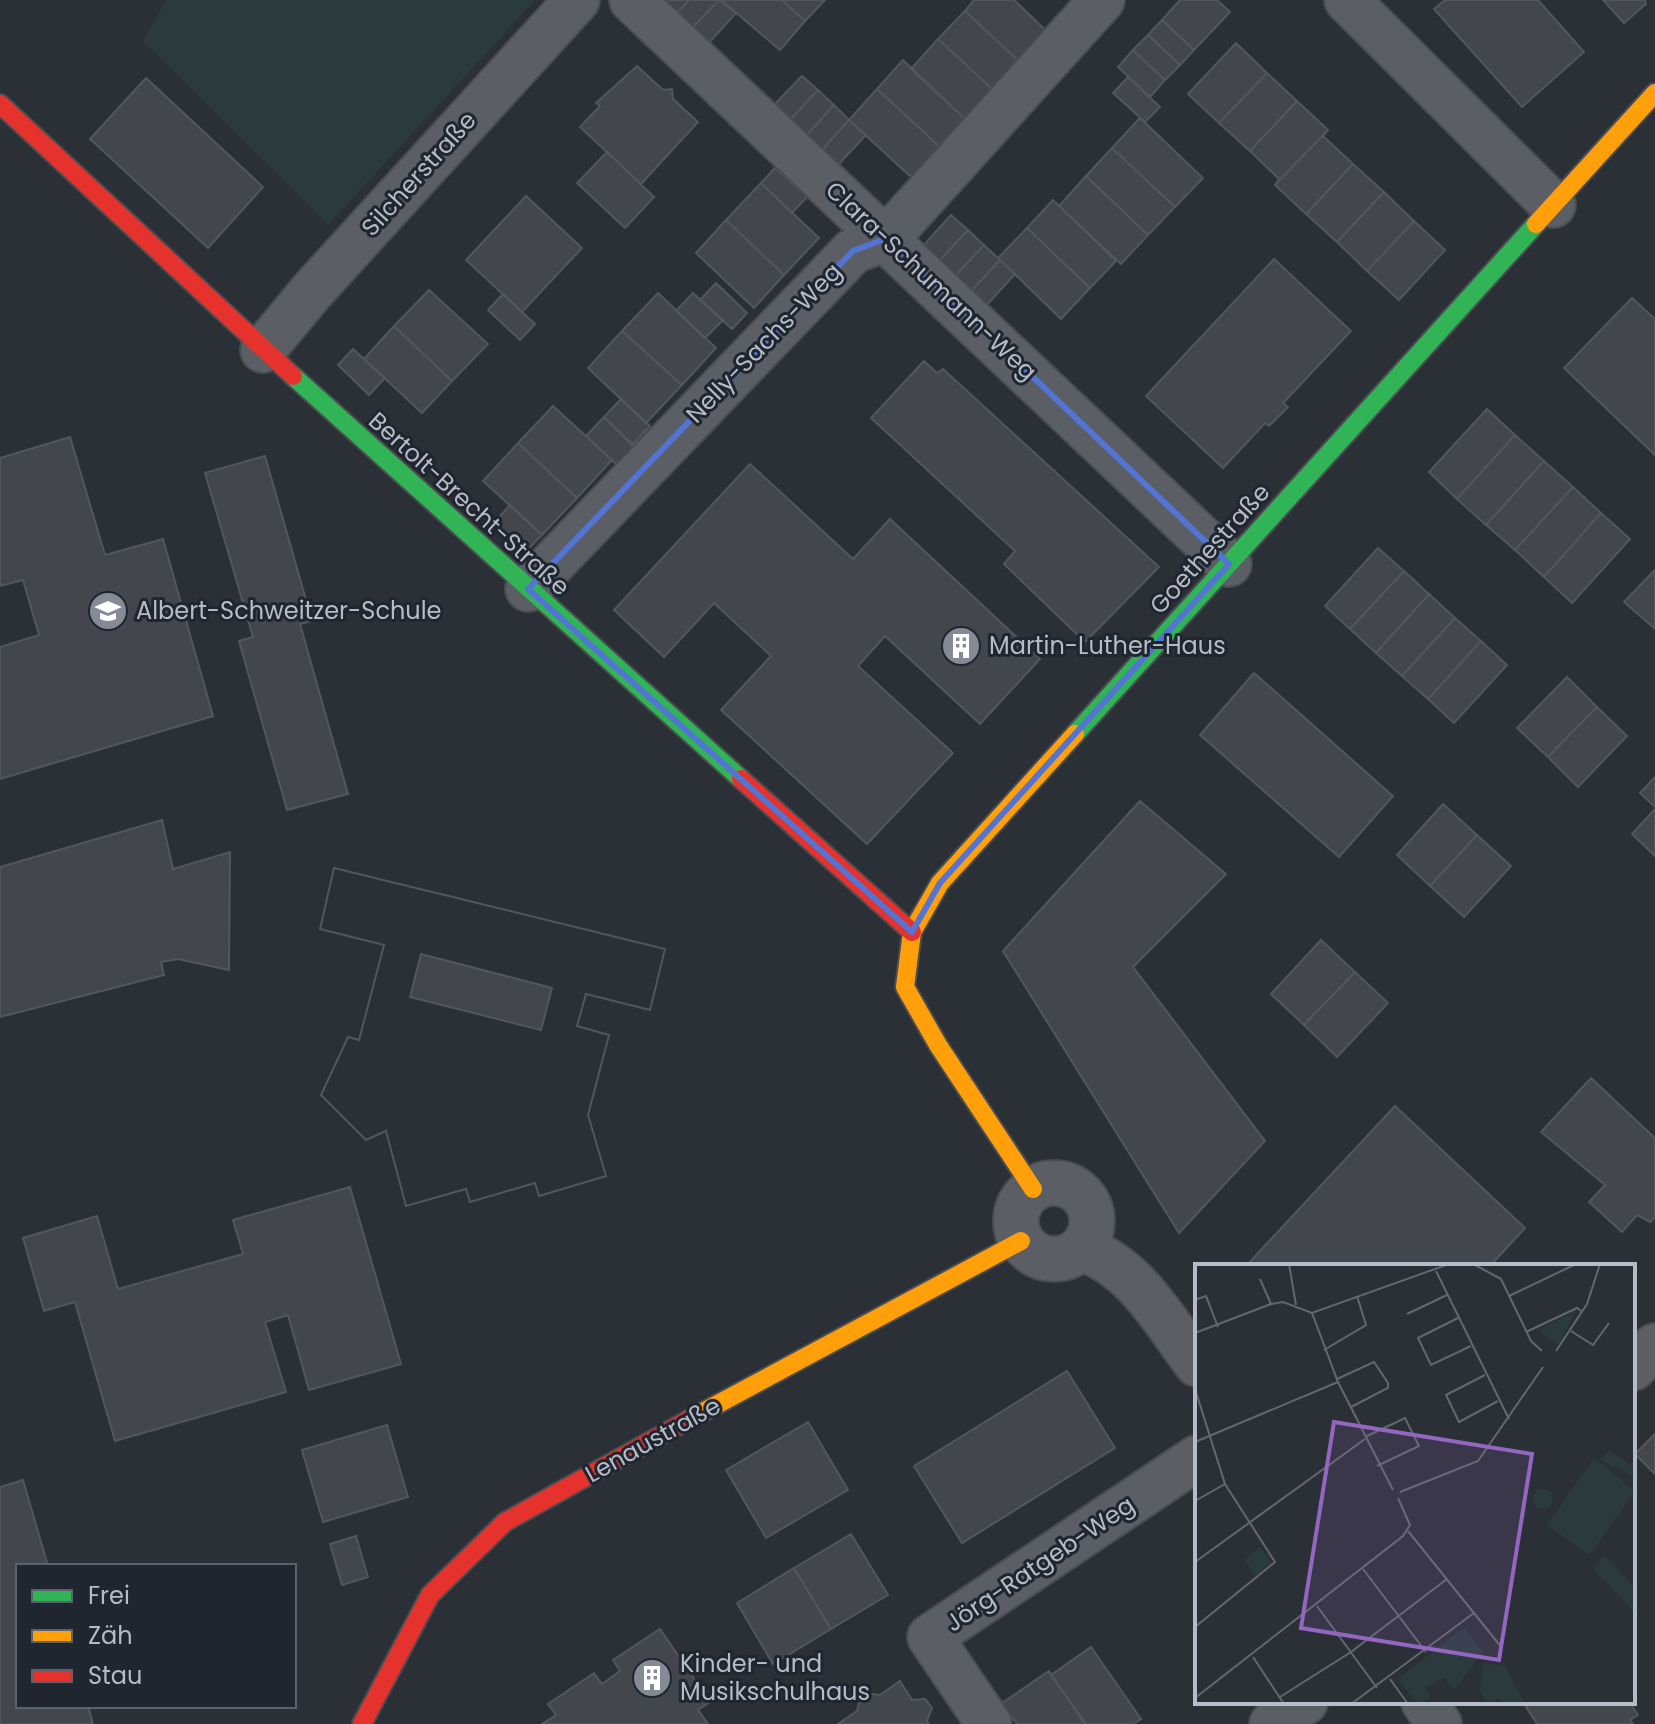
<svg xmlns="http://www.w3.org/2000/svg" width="1655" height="1724" font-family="Poppins,sans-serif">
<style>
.green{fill:#2b3b3d}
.building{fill:#43474d;stroke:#53575d;stroke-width:2;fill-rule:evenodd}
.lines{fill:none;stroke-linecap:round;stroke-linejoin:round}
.street-casing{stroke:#494c51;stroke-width:48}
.fast-casing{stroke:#494c51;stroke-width:22}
.slow-casing{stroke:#494c51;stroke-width:22}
.jam-casing{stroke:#494c51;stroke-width:22}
.street{stroke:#5b5e64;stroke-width:44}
.fast{stroke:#30b455;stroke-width:18}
.slow{stroke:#ff9f0a;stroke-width:18}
.jam{stroke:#e5322d;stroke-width:18}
.marked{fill:none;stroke:#5374d2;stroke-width:6;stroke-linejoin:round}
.labels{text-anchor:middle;stroke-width:6;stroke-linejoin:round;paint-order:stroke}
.street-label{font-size:24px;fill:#b6bcc7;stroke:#1f2630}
.poi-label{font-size:24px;fill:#b6bcc7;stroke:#1f2630;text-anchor:start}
.inset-road{fill:none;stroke:#636870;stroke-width:2}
.view{fill:#9366c2;fill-opacity:0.15;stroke:#9366c2;stroke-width:4}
.inset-edge{fill:none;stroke:#b6bcc7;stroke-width:4}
</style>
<rect width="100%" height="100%" fill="#2b3036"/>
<path class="green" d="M166,0H535L328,225L143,41Z"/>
<path class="building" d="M660,0H689L674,16Z
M689,0H719L690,30L674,16Z
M719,0L736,13L706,46L690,30Z
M721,0H782L805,21L780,50Z
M782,0H825L805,21Z
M974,0H1014L1056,40L1028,70L965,11Z
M1180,0H1217L1230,12L1194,50L1162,20Z
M1445,0H1538L1584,52L1522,107L1434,9Z
M1603,0H1645L1646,4L1624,23Z
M965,11L1028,70L1002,98L938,39Z
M1162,20L1194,50L1180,65L1148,35Z
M1148,35L1180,65L1165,80L1133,50Z
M938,39L1002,98L965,119L911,69Z
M1236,43L1267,73L1219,123L1188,94Z
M1133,50L1165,80L1150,97L1118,67Z
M903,60L965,119L940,147L877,89Z
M637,66L663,90L672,89L673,99L698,122L641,184L580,127L600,106L596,103Z
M1267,73L1297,101L1250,151L1219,123Z
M802,76L818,90L788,122L772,107Z
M1128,77L1160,107L1145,122L1113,93Z
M146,78L263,187L208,248L90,139Z
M877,89L940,147L911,177L849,120Z
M818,90L834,105L804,138L788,122Z
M1297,101L1328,130L1275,185L1279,179L1250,151Z
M834,105L849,120L820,152L804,138Z
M1140,118L1203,178L1175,207L1112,148Z
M849,120L866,135L836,167L820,152Z
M1328,130L1323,136L1353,164L1306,214L1275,185Z
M1112,148L1175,207L1148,235L1086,176Z
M607,152L654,197L625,228L577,183Z
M1353,164L1384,192L1337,242L1306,214Z
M775,168L807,197L792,213L761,183Z
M1086,176L1148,235L1121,264L1059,206Z
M761,183L819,238L784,275L726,220Z
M1384,192L1414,221L1367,271L1337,242Z
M526,196L582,248L522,312L466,260Z
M1053,200L1116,261L1090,288L1027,228Z
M951,215L968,230L938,262L922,247Z
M726,220L784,275L754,308L696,253Z
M1414,221L1445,250L1399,300L1367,271Z
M1027,228L1090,288L1061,319L998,258Z
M968,230L984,245L954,277L938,262Z
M984,245L1000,260L970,292L954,277Z
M1274,259L1351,331L1283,403L1288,407L1269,426L1265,423L1223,468L1146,396Z
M1000,260L1015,274L985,307L970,292Z
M716,283L747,313L732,329L700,300Z
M429,290L488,344L452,381L394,326Z
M658,293L716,348L682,385L622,331Z
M693,293L723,320L705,338L676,311Z
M503,294L535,324L520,340L488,310Z
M1632,298L1655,319V455L1564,368Z
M394,326L452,381L422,413L364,359Z
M622,331L682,385L646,423L588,368Z
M353,349L385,378L369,395L338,365Z
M924,361L937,373L943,369L1159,567L1085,642L1004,564L1015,551L871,418Z
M621,399L650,426L632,445L604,417Z
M553,406L612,460L577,498L518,443Z
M1487,409L1515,435L1457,499L1429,472Z
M604,417L636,447L618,466L586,436Z
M1515,435L1544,461L1486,525L1457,499Z
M70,437L105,555L163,539L213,716L0,779V647L39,635L23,580L0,586V458Z
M518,443L577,498L542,535L483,481Z
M265,456L312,621L300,624L348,794L287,810L239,641L253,637L205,473Z
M1544,461L1573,487L1515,550L1486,525Z
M750,464L853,559L890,519L1040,659L980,724L885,636L858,666L953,753L867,844L721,710L771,656L714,603L664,657L614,610Z
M1573,487L1601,513L1544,577L1515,550Z
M510,505L542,535L524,553L493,524Z
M1601,513L1630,539L1572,603L1544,577Z
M1378,548L1404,571L1350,629L1325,606Z
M1655,570V629L1624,602Z
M1404,571L1429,594L1376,653L1350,629Z
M1429,594L1455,618L1402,676L1376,653Z
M1455,618L1481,641L1428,699L1402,676Z
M1481,641L1507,665L1454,723L1428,699Z
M1254,673L1393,796L1339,857L1200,735Z
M1567,677L1597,707L1548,757L1517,728Z
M1597,707L1627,736L1578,787L1548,757Z
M1655,777V807L1640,793Z
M1140,801L1226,874L1133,967L1265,1141L1179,1233L1003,951Z
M1443,804L1477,835L1430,886L1397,855Z
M1655,809V856L1632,834Z
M162,820L173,869L230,852L229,970L178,959L161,962L164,975L0,1017V867Z
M1477,835L1511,866L1464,917L1430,886Z
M334,868L665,949L650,1010L586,994L577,1026L609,1035L588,1115L606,1176L539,1196L535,1183L470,1202L466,1189L406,1206L386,1131L366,1140L321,1095L348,1037L359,1040L384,945L320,929ZM421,954L552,988L541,1030L410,997Z
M334,868L665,949L650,1010L586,994L577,1026L609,1035L588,1115L606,1176L539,1196L535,1183L470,1202L466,1189L406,1206L386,1131L366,1140L321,1095L348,1037L359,1040L384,945L320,929Z
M1321,940L1355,972L1304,1025L1271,994Z
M1355,972L1388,1003L1337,1057L1304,1025Z
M1591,1078L1655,1138V1217L1650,1222L1637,1215L1622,1232L1589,1202L1605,1185L1541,1132Z
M1395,1106L1525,1228L1490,1266H1246Z
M350,1187L401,1364L309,1390L288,1315L265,1322L286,1392L115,1441L75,1302L44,1311L23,1238L97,1216L118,1289L243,1254L233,1220Z
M1067,1371L1115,1448L962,1543L914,1466Z
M808,1422L848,1490L766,1538L726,1470Z
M387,1425L408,1497L323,1522L302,1450Z
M1655,1434V1474L1635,1454Z
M23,1480L48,1566H18V1706H88L93,1724H0V1487Z
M851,1534L888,1595L831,1629L794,1568Z
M356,1536L368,1577L342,1585L330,1544Z
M794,1568L831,1629L773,1664L737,1603Z
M660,1629L710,1702L698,1710L708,1724H542L556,1715L548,1704L594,1673L602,1684L620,1671L613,1660Z
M1091,1647L1141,1719L1133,1724H1086L1051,1675Z
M1049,1671L1085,1724H1017L1002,1703Z
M900,1681L912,1700L925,1699L932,1708L927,1721L929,1724H838L857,1711L859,1703L872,1694L880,1695Z
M1533,1702H1629L1638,1715L1630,1720L1633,1724H1537L1526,1707Z"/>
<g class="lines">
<defs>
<path id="street" d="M632,0L1229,564
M1347,0L1553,205
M263,350L312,291L577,0
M528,589L853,251L887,238L1102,0
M1016 1221a38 38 0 1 1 76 0a38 38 0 1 1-76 0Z
M1081,1248C1137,1268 1162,1318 1197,1364
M1633,1368L1655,1346
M1424,1702L1439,1724
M989,1724L930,1637L1197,1458
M1272,1724L1305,1702"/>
<path id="fast" d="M293,376L741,779
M1075,734L1536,224"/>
<path id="slow" d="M1536,224L1655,93
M1033,1189L938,1045L905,987L912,932L940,883L1075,734
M690,1419L1021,1241"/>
<path id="jam" d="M0,104L293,376
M741,779L912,932
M362,1724L430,1595L505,1522L690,1419"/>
</defs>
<use href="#street" class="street-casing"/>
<use href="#fast" class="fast-casing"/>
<use href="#slow" class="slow-casing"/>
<use href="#jam" class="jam-casing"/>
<use href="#street" class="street"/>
<use href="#fast" class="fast"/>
<use href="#slow" class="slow"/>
<use href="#jam" class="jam"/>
</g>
<path class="marked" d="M887,238L1229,564L940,883L912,932L528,589L853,251Z"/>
<defs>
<symbol id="school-disc" viewBox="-11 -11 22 22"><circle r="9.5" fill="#858b94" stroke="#1f2630"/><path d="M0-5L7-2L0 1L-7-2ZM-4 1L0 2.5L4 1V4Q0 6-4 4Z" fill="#fff"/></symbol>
<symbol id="building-disc" viewBox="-11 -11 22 22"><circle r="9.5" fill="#858b94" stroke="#1f2630"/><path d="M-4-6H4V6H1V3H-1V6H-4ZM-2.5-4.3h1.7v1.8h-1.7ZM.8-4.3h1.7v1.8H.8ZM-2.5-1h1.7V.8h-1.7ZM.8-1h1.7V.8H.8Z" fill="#fff"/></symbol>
</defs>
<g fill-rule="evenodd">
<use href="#school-disc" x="86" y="589" width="44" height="44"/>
<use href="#building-disc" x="939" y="624" width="44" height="44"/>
<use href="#building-disc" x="630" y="1656" width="44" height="44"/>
</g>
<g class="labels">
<g class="street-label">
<text transform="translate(419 174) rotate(-48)" y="8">Silcherstraße</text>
<text transform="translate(931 281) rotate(43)" y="8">Clara-Schumann-Weg</text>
<text transform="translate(764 343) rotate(-46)" y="8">Nelly-Sachs-Weg</text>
<text transform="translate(469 504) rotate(42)" y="8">Bertolt-Brecht-Straße</text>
<text transform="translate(1210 549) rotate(-48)" y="8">Goethestraße</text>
<text transform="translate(653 1440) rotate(-29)" y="8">Lenaustraße</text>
<text transform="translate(1040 1564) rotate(-34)" y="8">Jörg-Ratgeb-Weg</text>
</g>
<g class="poi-label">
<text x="136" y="619">Albert-Schweitzer-Schule</text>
<text x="989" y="654">Martin-Luther-Haus</text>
<text x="680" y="1672">Kinder- und<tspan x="680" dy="28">Musikschulhaus</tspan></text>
</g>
</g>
<g transform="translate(1195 1264)">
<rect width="440" height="440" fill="#2b3036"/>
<path d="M382,46L363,81L343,66ZM414,186L435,201L440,197V213L406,196ZM399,194L440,227L395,291L352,261ZM338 235a10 10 0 1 1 20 0a10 10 0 1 1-20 0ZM65,283L76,298L61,312L49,296ZM409,291L440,324V349L398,305ZM269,363L288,388L259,426L249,414L230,423L236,433L222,440L203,415ZM288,399L310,402L330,440H310L304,434L292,440L285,425Z" fill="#2b3b3d"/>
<path class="inset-road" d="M94,0L101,41M278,0L306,15L336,77L347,87M241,7L314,155M65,15L76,40M314,32L381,0M0,36L11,32L23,63M117,49L143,118L198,226M212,50L252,31M263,54L223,74L236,101L276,82M376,67L398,81L414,59M331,68L382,44L388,48M0,69L76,40L88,38L117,49L254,0M129,86L171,61L162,32M361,87L392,40L405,0M290,111L251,131L264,158L303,137M142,115L179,98L193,119V124L156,143M0,125L30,220L80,298L0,363M170,173L210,154L224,182L182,202M0,178L143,118M205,228L283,197L348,103M0,237L30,220M213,267L307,384M0,298L170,175M168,305L231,388M122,342L182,424M58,393L89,440M195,415L213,440M85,433L156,388L252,315M0,434L208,272L215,261L203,234M156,440L279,349"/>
<path class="view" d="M139,158L337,190L304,396L106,364Z"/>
<rect width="440" height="440" class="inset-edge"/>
</g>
<rect x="16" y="1564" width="280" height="144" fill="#1f2630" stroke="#5b626c" stroke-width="2"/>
<rect x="32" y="1590" width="40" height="12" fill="#30b455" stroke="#5b626c" stroke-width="2"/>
<text x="88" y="1604" font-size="24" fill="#b6bcc7">Frei</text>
<rect x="32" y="1630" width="40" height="12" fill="#ff9f0a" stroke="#5b626c" stroke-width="2"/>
<text x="88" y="1644" font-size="24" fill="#b6bcc7">Zäh</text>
<rect x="32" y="1670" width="40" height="12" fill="#e5322d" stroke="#5b626c" stroke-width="2"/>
<text x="88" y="1684" font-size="24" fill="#b6bcc7">Stau</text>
</svg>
